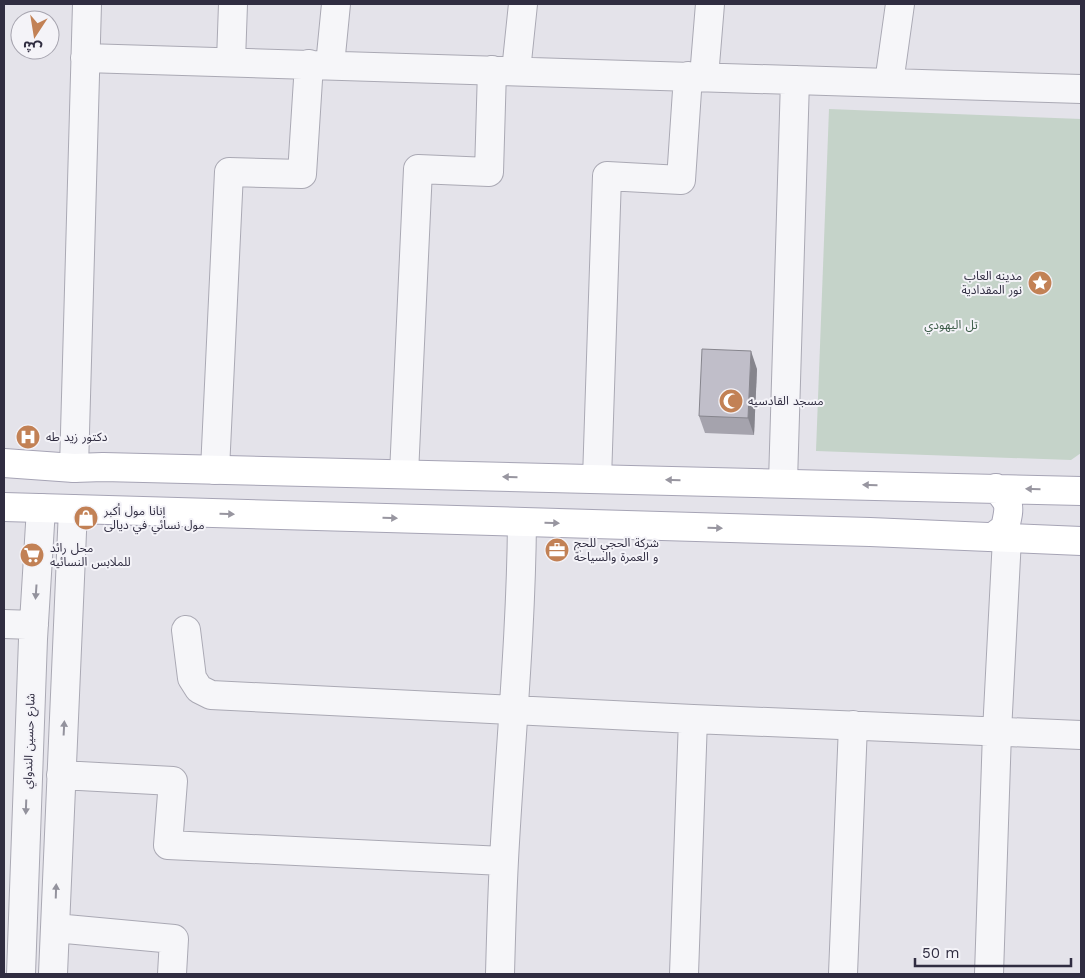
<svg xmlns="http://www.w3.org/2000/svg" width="1085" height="978" font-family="'Work Sans','Noto Sans Arabic',sans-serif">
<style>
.green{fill:#c5d3c9}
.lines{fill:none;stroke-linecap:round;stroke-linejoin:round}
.minor-casing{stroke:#aaa9b4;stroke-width:30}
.major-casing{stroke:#a6a4b5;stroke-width:30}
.minor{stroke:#f6f6f9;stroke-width:28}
.major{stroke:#fff;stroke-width:28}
.wall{fill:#a5a3ad}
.shaded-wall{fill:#86858d}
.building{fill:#c0bec9;stroke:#86858d}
.oneway{fill:#9896a0}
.oneway2{fill:#93929d}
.labels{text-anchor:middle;stroke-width:4;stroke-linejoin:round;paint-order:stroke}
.poi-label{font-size:12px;fill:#302d41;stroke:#f4f3f8;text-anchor:start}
.park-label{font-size:12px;fill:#3b5b47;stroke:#f4f3f8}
.street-label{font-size:12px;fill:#302d41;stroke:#f4f3f8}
</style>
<rect width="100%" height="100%" fill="#e4e3ea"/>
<path class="green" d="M829,109L1081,119V453L1071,460L816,451Z"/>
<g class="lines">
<defs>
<path id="minor" d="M85,58L1081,89
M231,61L233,4
M330,65L336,4
M516,71L523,4
M704,77L710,4
M889,83L900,4
M74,468L87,4
M215,470L229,172L302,174L309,64
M404,474L418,169L489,172L492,70
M597,479L607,176L681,180L688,76
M783,482L795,80
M4,624L34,625
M186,630L192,678L199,689L211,695L693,719L1081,735
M61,775L173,781L168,845L503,861
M55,928L174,939L172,974
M21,974L33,639L41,508
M53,974L73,509
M500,974C501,936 502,898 504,860C510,747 521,635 522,522
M684,974L693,719
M843,974L853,725
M989,974L997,732L1007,538"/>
<path id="major" d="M4,463L74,468L103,467L1081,491
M4,507L870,532L1081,541
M993,537L1005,528C1010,506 1011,504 996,488"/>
</defs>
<use href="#minor" class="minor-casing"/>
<use href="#major" class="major-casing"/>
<use href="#minor" class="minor"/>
<use href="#major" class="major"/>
</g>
<path class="wall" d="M757,369L754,435L705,433L699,416Z"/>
<path class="shaded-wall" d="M751,351L757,369L754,435L748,418Z"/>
<path class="building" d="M702,349L751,351L748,418L699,416Z"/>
<defs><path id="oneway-solid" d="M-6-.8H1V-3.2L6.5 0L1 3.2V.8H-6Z" transform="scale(1.25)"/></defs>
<g class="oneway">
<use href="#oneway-solid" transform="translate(510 477) rotate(-179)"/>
<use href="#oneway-solid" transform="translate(673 480) rotate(-179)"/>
<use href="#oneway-solid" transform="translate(870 485) rotate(-179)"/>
<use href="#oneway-solid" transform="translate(1033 489) rotate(-178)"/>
<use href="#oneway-solid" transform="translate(227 514) rotate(2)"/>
<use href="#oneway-solid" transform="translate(390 518) rotate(2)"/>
<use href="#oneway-solid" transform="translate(552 523) rotate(2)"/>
<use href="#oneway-solid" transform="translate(715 528) rotate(2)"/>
</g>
<g class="oneway2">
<use href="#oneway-solid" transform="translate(36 592) rotate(94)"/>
<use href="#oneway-solid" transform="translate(64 728) rotate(-87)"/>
<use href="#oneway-solid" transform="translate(26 807) rotate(92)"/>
<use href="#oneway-solid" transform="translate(56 891) rotate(-88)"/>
</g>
<defs>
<symbol id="sight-disc" viewBox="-11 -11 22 22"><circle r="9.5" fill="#c28155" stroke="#f4f3f8"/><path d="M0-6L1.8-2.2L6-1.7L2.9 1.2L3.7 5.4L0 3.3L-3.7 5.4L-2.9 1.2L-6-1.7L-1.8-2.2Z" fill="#fff"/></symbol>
<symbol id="mosque-disc" viewBox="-11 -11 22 22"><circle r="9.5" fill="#c28155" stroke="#f4f3f8"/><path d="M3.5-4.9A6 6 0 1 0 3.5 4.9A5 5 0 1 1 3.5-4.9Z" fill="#fff"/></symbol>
<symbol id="hospital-disc" viewBox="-11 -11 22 22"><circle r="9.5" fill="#c28155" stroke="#f4f3f8"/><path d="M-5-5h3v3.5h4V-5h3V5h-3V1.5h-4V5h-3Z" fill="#fff"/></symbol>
<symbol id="shop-disc" viewBox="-11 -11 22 22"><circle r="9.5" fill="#c28155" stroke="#f4f3f8"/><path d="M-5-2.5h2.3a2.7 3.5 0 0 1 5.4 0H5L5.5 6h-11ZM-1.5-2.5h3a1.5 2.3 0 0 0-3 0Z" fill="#fff"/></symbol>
<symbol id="office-disc" viewBox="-11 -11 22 22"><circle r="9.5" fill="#c28155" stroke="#f4f3f8"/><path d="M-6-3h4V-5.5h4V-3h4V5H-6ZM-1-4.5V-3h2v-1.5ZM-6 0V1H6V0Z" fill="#fff"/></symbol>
<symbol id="supermarket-disc" viewBox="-11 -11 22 22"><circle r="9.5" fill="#c28155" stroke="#f4f3f8"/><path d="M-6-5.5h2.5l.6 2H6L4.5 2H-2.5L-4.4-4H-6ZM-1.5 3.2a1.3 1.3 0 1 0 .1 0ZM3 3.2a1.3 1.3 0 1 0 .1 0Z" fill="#fff"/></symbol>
</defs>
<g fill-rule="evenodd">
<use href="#sight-disc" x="1026" y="269" width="28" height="28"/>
<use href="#mosque-disc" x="717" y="387" width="28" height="28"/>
<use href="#hospital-disc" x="14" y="423" width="28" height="28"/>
<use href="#shop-disc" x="72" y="504" width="28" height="28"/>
<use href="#office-disc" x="543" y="536" width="28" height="28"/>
<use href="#supermarket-disc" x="18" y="541" width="28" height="28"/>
</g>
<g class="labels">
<g class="poi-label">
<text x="1022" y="280" text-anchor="end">مدينه العاب<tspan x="1022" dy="14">نور المقدادية</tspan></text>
<text x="748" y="405">مسجد القادسيه</text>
<text x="46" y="441">دكتور زيد طه</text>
<text x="104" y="515">إنانا مول أكبر<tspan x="104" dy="14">مول نسائي في ديالى</tspan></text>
<text x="574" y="547">شركة الحجي للحج<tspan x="574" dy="14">و العمرة والسياحة</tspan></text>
<text x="50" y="552">محل رائد<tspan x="50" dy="14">للملابس النسائيه</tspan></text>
</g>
<g class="park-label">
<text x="951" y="329">تل اليهودي</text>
</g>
<g class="street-label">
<text transform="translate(29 741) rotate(-88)" y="4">شارع حسين الندواي</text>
</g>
</g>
<rect width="1085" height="978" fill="none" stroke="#302d41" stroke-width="10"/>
<g transform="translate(35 35) rotate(192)"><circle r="24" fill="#f4f3f8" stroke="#a6a4af"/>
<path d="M0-4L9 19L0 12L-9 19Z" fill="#c28155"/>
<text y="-8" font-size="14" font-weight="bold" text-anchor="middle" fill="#302d41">ش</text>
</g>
<path d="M915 958v8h156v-8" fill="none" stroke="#302d41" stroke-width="2.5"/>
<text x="922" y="958" font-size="15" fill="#302d41" stroke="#f4f3f8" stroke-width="4" paint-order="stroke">50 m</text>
</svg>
